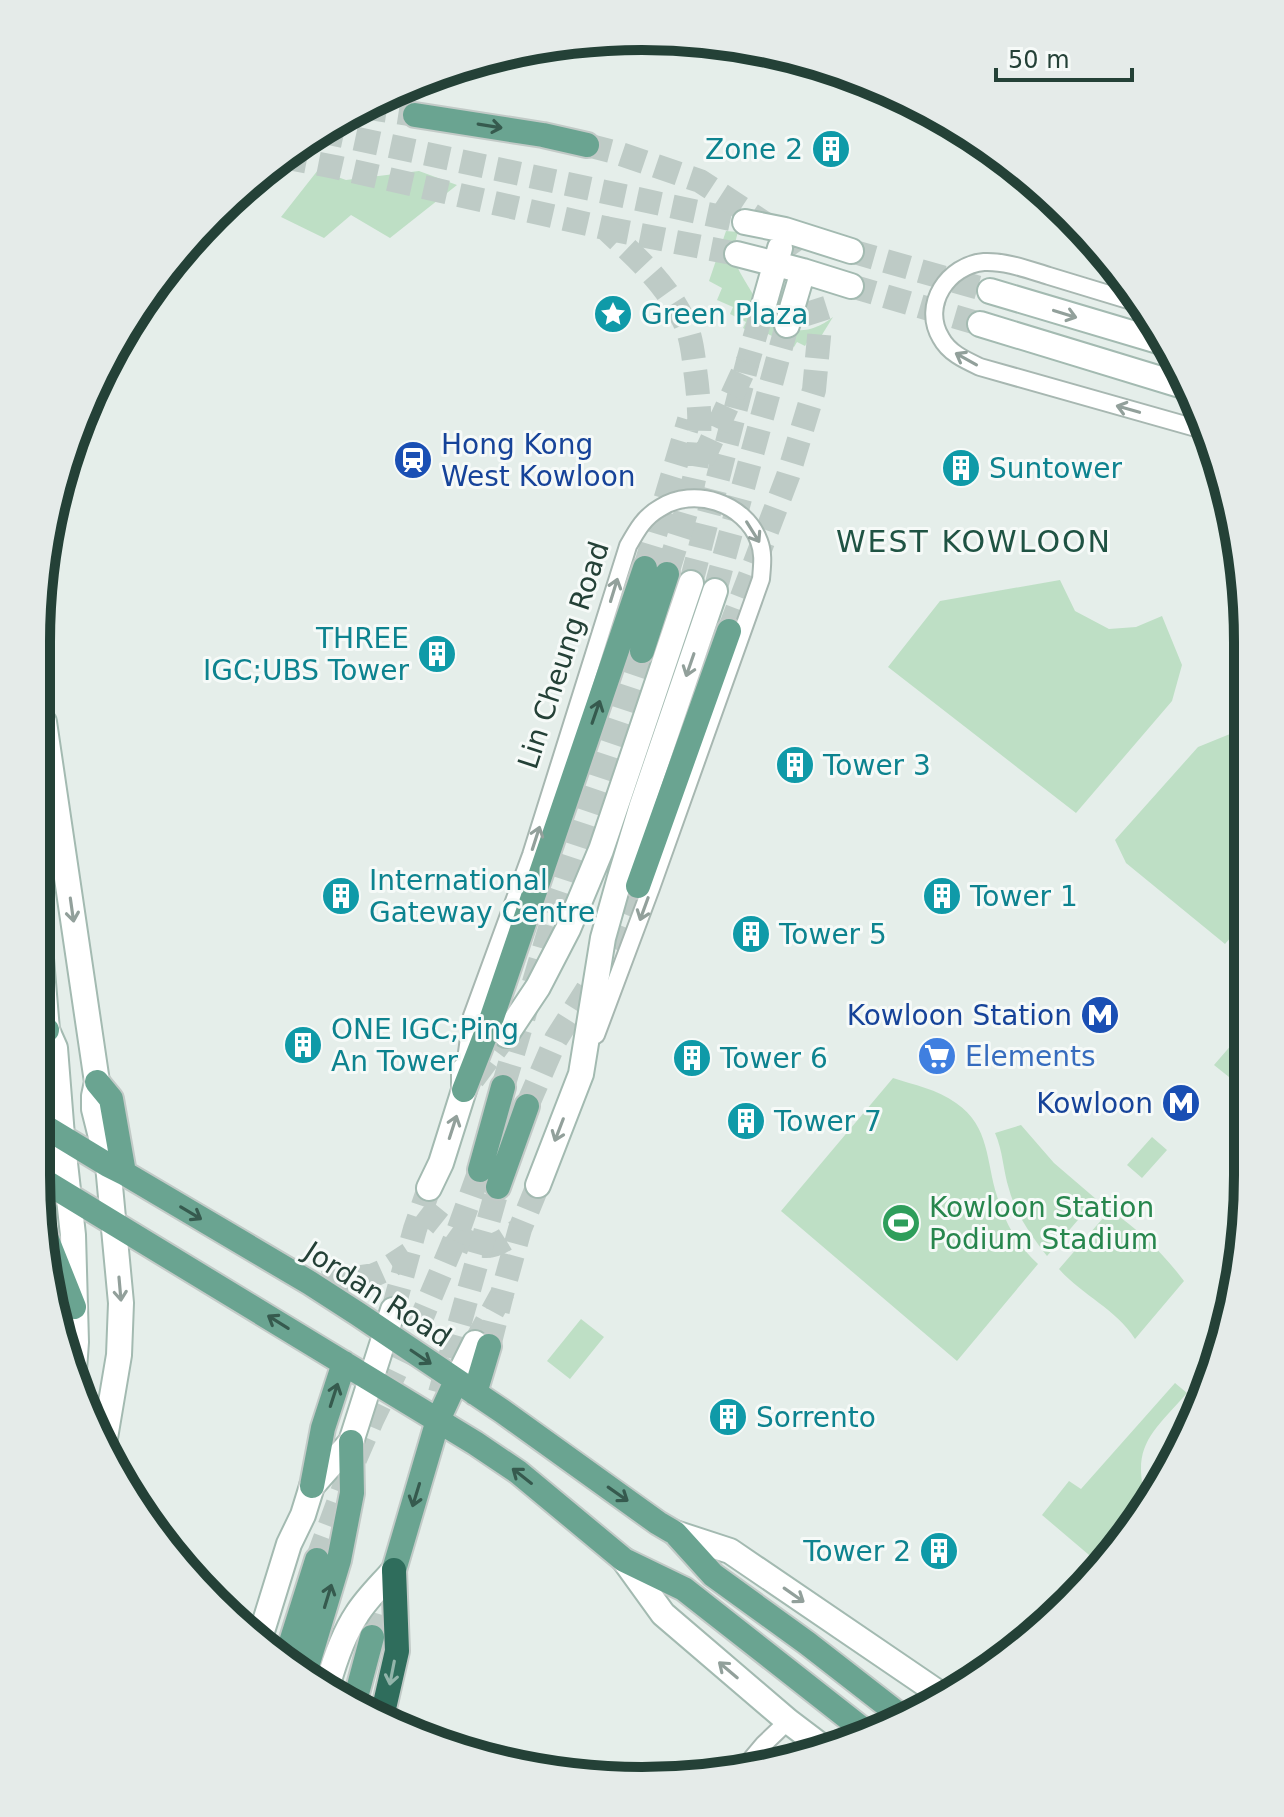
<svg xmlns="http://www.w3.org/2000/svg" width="1284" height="1817" font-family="'DejaVu Sans',sans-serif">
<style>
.green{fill:#bedfc5}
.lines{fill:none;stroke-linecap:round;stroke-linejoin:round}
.secondary-tunnel{stroke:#becbc6;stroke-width:24;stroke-dasharray:24 12;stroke-linecap:butt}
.primary-tunnel{stroke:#becbc6;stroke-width:24;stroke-dasharray:24 12;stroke-linecap:butt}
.street-casing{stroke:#a7b7b1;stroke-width:20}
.secondary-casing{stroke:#a3bab1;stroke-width:28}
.primary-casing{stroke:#c2cac7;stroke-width:28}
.highway-casing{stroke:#c2cac7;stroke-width:28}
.street{stroke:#fff;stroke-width:16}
.secondary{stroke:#fff;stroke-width:24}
.primary{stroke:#6aa491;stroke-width:24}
.highway{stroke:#2f6d5c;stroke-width:24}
.oneway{stroke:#365a4e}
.oneway2{stroke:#92a09b}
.oneway3{stroke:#92b4aa}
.labels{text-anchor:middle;stroke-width:6;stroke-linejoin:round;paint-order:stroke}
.culture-label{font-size:28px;fill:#0d838f;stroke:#f6faf8;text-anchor:start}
.transit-label{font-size:28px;fill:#164399;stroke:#f6faf8;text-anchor:end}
.street-label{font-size:28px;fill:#244137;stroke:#f6faf8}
.shop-label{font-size:28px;fill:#366cbe;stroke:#f6faf8;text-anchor:start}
.leisure-label{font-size:28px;fill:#27864d;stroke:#f6faf8;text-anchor:start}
.neighbourhood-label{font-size:30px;letter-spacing:2px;fill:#1f5343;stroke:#f6faf8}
.rim{fill:none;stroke:#244137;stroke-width:10}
</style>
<rect width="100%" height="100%" fill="#e5eeea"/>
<path class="green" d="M318,170L346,180L419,171L457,185L390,238L351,215L324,238L281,217Z
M726,231L738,232C729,261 738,268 751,291C770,325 797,345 833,317L820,338L812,334L805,346L797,342L794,347L768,334L764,340L743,328L746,322L730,314L733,307L717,300L722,288L709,281Z
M1060,580L1075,611L1109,629L1136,627L1162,616L1182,665L1172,701L1076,813L888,667L940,601Z
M1244,733L1245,921L1225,944L1126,863L1115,840L1198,747L1230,734Z
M1239,1036L1246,1042V1058L1229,1077L1214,1065Z
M893,1078C914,1085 937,1089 956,1103C990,1126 986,1162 997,1196C1005,1223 1018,1246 1038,1264L957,1361L781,1211Z
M1021,1125L1054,1163L1096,1199L1047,1256C1031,1235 1016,1215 1009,1189C1003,1170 1003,1151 995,1133Z
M1152,1137L1167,1150L1142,1178L1127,1165Z
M1110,1210C1139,1230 1163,1253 1184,1281L1135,1339C1116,1309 1082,1295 1059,1269Z
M581,1319L604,1337L570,1379L547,1361Z
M1175,1383L1187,1393C1151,1434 1130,1446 1147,1504L1123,1544L1102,1566L1042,1515L1069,1481L1081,1489Z"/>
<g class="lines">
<path class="secondary-tunnel" d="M320,131L745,222
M605,228L737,254
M851,251L990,291
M851,286L980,324
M691,583L748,361L763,308
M715,591L787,325
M473,1079L506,1035
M422,1209C439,1222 464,1247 487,1246C499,1246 511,1235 520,1229
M393,1310L415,1229L429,1188
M475,1343L502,1294L520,1229L538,1185"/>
<path class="primary-tunnel" d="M363,107L415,115
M587,145L618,153L700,181L775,230L802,269L820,326L814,390L788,476L729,631
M283,157L335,167L605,228C635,256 666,283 684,321C691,335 693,353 695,369C700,404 702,444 694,479C688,511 676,543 667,574
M702,461L748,361
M645,568L689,420
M503,1087L556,908L642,651
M527,1106L556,1039L606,960L638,886
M323,1283L374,1275L383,1271L409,1254
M489,1346L502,1294
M440,1393L498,1187
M317,1560L350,1471L372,1420L422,1317L457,1234L480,1170
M372,1637L391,1571"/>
<defs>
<path id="street" d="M1138,303C1108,294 1079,285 1049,276C1029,270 1006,261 984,262C948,265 921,305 941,338C949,353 965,360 980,367L1203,430
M465,1067L472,1016L531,855L628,546C637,530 644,517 660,508C694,486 745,503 759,541C764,554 762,566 761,579L651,888L596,1035
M743,1769L764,1744L788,1721"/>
<path id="secondary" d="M745,222L785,230L851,251
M737,254L803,271L851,286
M990,291L1165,343
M763,308L780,248
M980,324L1190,388
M787,325L803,271
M44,722L97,1082L94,1096V1109L108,1165L121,1303L119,1355L105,1438
M40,947L47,1030L55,1048L62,1136L73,1235L76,1342L74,1370
M506,1035L538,987L568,929L601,850L691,583
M538,1185L581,1074L603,938L619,881L642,805L715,591
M429,1188L441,1163L464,1090V1070
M456,1381L475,1343
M675,1533L730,1551L943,1696
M624,1560L663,1614L788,1721L821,1746
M259,1641L289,1544L303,1515L312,1486L351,1442L393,1310
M328,1684C335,1659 343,1635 357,1614C367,1598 382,1584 394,1570"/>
<path id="primary" d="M415,115L543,135L587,145
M642,651L667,574
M638,886L729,631
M38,1039L47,1030
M97,1082L111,1099L124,1173
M464,1090L489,1026L645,568
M37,1122L108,1165L124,1173L310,1283L358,1314L502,1411L658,1523L675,1533L713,1575L807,1643L906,1720
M480,1170L503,1087
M36,1176L475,1443L518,1472L624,1560L684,1589L866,1732
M498,1187L527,1106
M44,1232L74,1307
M475,1393L489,1346
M312,1486L323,1428L344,1363
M394,1570L438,1420L456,1381
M286,1658L317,1560
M306,1670L339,1560L352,1493L351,1442
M355,1701L372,1637"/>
<path id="highway" d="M382,1717L397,1651L394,1570"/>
</defs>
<use href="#street" class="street-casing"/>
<use href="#secondary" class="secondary-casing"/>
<use href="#primary" class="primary-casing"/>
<use href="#highway" class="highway-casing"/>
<use href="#street" class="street"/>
<use href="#secondary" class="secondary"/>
<use href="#primary" class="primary"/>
<use href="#highway" class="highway"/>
</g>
<defs><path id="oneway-shaft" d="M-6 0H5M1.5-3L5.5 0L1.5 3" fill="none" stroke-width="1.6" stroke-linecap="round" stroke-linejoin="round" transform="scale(2)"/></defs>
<g class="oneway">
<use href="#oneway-shaft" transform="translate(490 126) rotate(9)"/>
<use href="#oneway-shaft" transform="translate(596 712) rotate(-71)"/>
<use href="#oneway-shaft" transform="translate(191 1213) rotate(31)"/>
<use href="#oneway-shaft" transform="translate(278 1322) rotate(-148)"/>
<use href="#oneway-shaft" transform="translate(421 1357) rotate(34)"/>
<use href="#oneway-shaft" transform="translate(334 1395) rotate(-72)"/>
<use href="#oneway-shaft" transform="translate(522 1476) rotate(-142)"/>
<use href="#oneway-shaft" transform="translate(618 1494) rotate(35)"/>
<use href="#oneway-shaft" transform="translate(416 1495) rotate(107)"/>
<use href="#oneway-shaft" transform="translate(328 1596) rotate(-73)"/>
</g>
<g class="oneway2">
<use href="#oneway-shaft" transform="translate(1065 314) rotate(17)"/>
<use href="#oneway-shaft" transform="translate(966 359) rotate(-151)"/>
<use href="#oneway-shaft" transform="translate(1128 409) rotate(-164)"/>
<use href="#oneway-shaft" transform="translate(753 532) rotate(58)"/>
<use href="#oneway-shaft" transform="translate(614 590) rotate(-73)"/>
<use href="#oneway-shaft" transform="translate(690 665) rotate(109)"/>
<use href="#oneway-shaft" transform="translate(536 838) rotate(-72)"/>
<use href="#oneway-shaft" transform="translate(644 909) rotate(110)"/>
<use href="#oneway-shaft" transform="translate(72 910) rotate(82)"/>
<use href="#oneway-shaft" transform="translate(453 1127) rotate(-72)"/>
<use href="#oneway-shaft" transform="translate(559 1130) rotate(111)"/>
<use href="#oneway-shaft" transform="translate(120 1289) rotate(85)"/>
<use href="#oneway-shaft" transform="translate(794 1595) rotate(35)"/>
<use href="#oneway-shaft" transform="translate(728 1670) rotate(-140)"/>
</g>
<use class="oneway3" href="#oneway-shaft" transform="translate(392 1673) rotate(101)"/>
<defs>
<symbol id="building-disc" viewBox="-11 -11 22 22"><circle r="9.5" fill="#0f9aa8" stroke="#f6faf8"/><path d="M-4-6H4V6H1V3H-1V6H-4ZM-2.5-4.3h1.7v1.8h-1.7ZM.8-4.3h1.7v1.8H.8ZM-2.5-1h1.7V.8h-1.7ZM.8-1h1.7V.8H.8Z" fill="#fff"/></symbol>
<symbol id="sight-disc" viewBox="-11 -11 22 22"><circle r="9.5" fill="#0f9aa8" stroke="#f6faf8"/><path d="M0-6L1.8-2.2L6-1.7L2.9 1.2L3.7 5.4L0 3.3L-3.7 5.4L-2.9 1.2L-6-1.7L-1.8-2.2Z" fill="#fff"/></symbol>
<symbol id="station-disc" viewBox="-11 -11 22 22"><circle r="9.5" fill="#1a4fb4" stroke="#f6faf8"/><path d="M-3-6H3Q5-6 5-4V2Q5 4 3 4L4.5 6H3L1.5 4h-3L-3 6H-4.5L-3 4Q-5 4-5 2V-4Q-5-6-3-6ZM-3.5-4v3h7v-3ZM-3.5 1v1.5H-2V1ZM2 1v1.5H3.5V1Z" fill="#fff"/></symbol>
<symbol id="metro-disc" viewBox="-11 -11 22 22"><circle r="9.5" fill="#1a4fb4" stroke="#f6faf8"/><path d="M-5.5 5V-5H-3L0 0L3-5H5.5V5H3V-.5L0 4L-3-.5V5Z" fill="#fff"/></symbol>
<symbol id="supermarket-disc" viewBox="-11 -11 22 22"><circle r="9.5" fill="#3f7fe0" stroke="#f6faf8"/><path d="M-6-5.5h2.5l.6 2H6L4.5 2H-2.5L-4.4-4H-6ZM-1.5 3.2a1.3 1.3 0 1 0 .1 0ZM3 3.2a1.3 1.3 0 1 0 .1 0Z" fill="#fff"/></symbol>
<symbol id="stadium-disc" viewBox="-11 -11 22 22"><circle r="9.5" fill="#2e9e5b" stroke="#f6faf8"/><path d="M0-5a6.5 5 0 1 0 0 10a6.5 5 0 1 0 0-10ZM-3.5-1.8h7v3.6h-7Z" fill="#fff"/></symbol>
</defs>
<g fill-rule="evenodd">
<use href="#building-disc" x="809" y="127" width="44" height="44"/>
<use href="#sight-disc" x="591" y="292" width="44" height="44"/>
<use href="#station-disc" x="391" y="438" width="44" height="44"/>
<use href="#building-disc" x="939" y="446" width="44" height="44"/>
<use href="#building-disc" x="415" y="632" width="44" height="44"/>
<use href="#building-disc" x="773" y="743" width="44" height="44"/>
<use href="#building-disc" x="319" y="874" width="44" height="44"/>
<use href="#building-disc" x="920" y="874" width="44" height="44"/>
<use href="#building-disc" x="729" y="912" width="44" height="44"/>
<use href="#metro-disc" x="1078" y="993" width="44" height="44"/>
<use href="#building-disc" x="281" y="1023" width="44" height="44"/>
<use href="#supermarket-disc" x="915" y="1034" width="44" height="44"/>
<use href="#building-disc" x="670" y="1036" width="44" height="44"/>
<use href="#metro-disc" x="1159" y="1081" width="44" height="44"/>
<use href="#building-disc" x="724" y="1099" width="44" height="44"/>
<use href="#stadium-disc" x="879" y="1201" width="44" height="44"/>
<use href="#building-disc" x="706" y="1395" width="44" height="44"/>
<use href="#building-disc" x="917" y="1529" width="44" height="44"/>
</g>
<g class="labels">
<g class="culture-label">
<text x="803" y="159" text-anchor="end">Zone 2</text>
<text x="641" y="324">Green Plaza</text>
<text x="989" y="478">Suntower</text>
<text x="409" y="648" text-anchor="end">THREE<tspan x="409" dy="32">IGC;UBS Tower</tspan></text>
<text x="823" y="775">Tower 3</text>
<text x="369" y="890">International<tspan x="369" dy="32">Gateway Centre</tspan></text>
<text x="970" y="906">Tower 1</text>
<text x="779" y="944">Tower 5</text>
<text x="331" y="1039">ONE IGC;Ping<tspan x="331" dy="32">An Tower</tspan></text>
<text x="720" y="1068">Tower 6</text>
<text x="774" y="1131">Tower 7</text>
<text x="756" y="1427">Sorrento</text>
<text x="911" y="1561" text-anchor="end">Tower 2</text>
</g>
<g class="transit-label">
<text x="441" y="454" text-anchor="start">Hong Kong<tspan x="441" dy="32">West Kowloon</tspan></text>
<text x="1072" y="1025">Kowloon Station</text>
<text x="1153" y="1113">Kowloon</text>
</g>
<g class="street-label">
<text transform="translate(563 655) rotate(-72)" y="10">Lin Cheung Road</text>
<text transform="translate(378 1294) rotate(33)" y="10">Jordan Road</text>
</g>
<g class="shop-label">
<text x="965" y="1066">Elements</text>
</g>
<g class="leisure-label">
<text x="929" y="1217">Kowloon Station<tspan x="929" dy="32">Podium Stadium</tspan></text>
</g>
<g class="neighbourhood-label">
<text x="974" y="552">WEST KOWLOON</text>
</g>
</g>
<path d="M0 0H1284V1817H0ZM642 50H642A592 592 0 0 1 1234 642V1175A592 592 0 0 1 642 1767H642A592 592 0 0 1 50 1175V642A592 592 0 0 1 642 50Z" fill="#e5ebe9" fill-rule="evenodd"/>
<path class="rim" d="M642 50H642A592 592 0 0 1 1234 642V1175A592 592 0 0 1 642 1767H642A592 592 0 0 1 50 1175V642A592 592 0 0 1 642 50Z"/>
<path d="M996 68v12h136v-12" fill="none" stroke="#244137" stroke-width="4"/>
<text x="1008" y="68" font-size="24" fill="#244137" stroke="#f6faf8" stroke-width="6" paint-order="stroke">50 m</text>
</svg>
